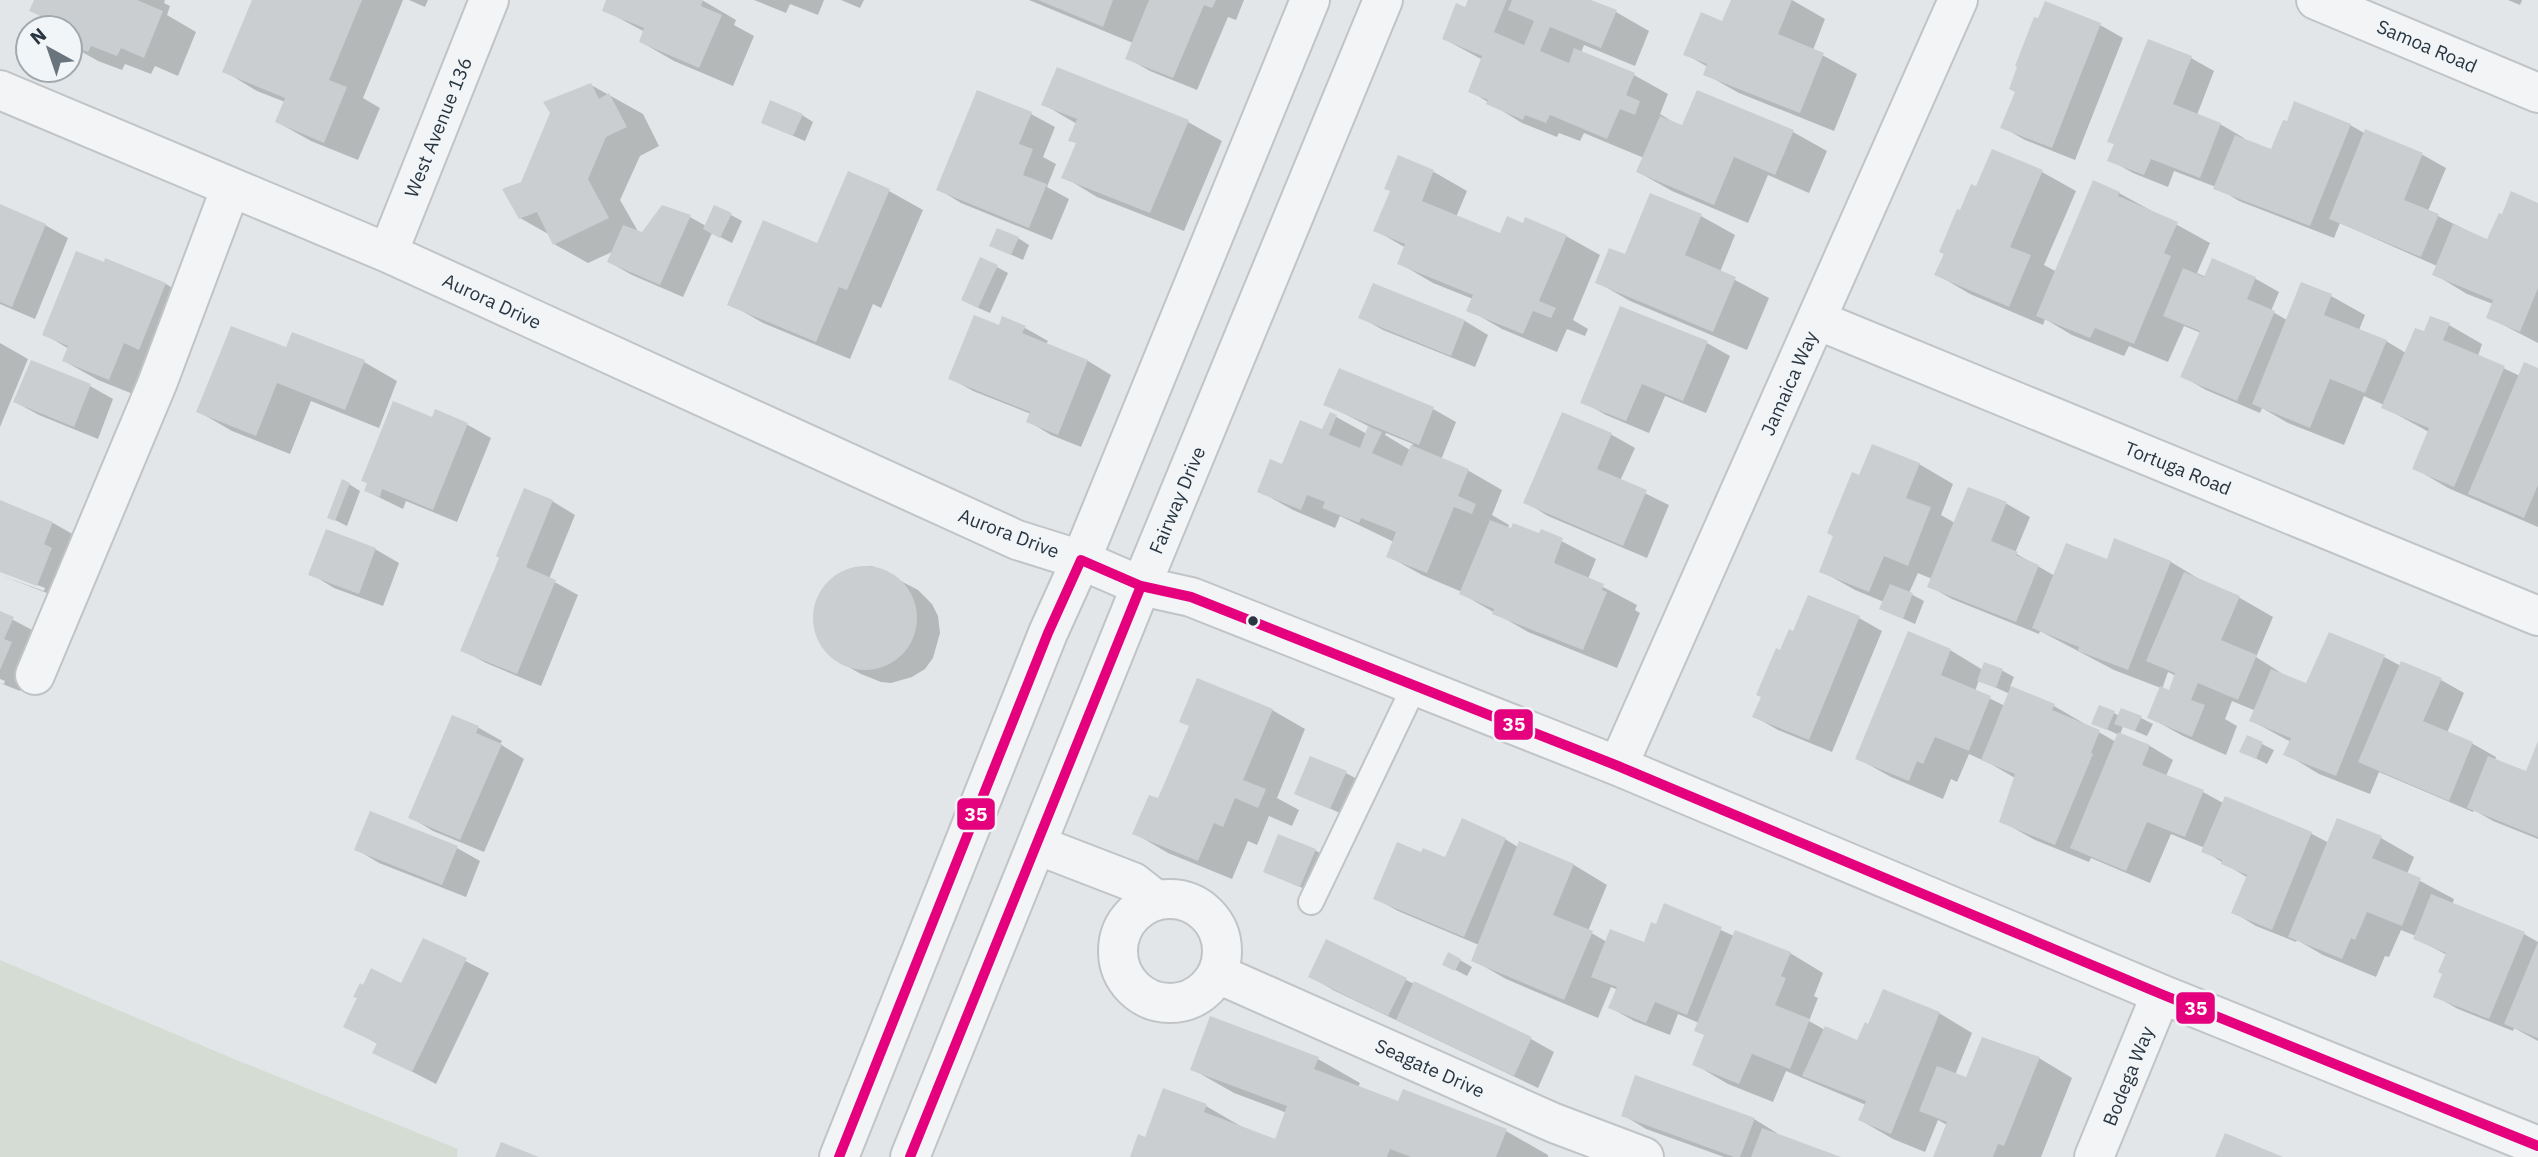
<svg xmlns="http://www.w3.org/2000/svg" width="2538" height="1157" font-family="'IBM Plex Sans',sans-serif">
<style>
.green{fill:#d5dcd3}
.shadow{fill:#0003;fill-rule:evenodd}
.building{fill:#cbced0}
.lines{fill:none;stroke-linecap:round;stroke-linejoin:round}
.service-casing{stroke:#c1c4c6;stroke-width:28}
.minor-casing{stroke:#c1c4c6;stroke-width:42}
.tertiary-casing{stroke:#c1c4c6;stroke-width:42}
.service{stroke:#f2f4f5;stroke-width:24}
.minor{stroke:#f2f4f5;stroke-width:38}
.tertiary{stroke:#f2f4f5;stroke-width:38}
.bus-1-casing{stroke:#f1f5f7;stroke-width:16}
.bus-1{stroke:#e5007d;stroke-width:10}
.bus-dot{fill:#293642;stroke:#f1f5f7;stroke-width:2.5}
.labels{text-anchor:middle;stroke-width:7;stroke-linejoin:round;paint-order:stroke}
.street-label{font-size:19px;fill:#293642;stroke:#f1f5f7}
.line-badge{stroke:#f1f5f7;stroke-width:2.5}
.badge-label{font-size:19px;text-anchor:middle;font-weight:bold;fill:#fff}
</style>
<rect width="100%" height="100%" fill="#e3e6e8"/>
<path class="green" d="M0,960L234,1059L458,1149L457,1157H0Z"/>
<path class="shadow" d="M36,0H165L164,3L170,6L167,15L196,32L178,76L155,66L151,74L125,64L122,70L98,61L70,45V28H52L54,24L32,11Z
M254,0H403L363,98L380,108L358,160L311,141L277,122L285,102L257,91L224,71Z
M409,0H428L425,7Z
M608,0H702L736,20L734,25L754,36L733,86L674,61L641,42L645,32L604,10Z
M754,0H824L818,15L790,4L786,13Z
M841,0H864L860,8Z
M1029,0H1244L1236,20L1228,17L1197,90L1150,71L1127,58L1133,43Z
M1470,0H1587L1616,12L1649,31L1635,66L1584,45L1581,53L1634,75L1668,94L1660,114L1683,128L1793,132L1827,151L1809,193L1768,175L1748,223L1672,191L1638,172L1644,158L1584,133L1580,141L1559,133L1557,137L1522,123L1470,91L1483,60L1444,39L1466,9Z
M1733,0H1792L1825,19L1813,50L1857,74L1834,131L1739,93L1705,74L1708,67L1685,54L1723,23Z
M2508,0H2522L2520,5Z
M2100,25L2123,38L2075,160L2025,140L2002,127Z
M2191,58L2214,71L2197,115L2220,124L2244,138L2243,140L2272,151L2350,125L2366,134V132L2423,155L2446,168L2428,211L2488,241L2538,204V343L2488,317L2493,304L2467,294L2434,274L2437,266L2340,223L2334,238L2239,201L2216,187L2174,171L2168,187L2133,173L2110,160Z
M1057,70L1188,122L1222,141L1184,231L1097,197L1064,177L1077,144V124L1043,104Z
M591,85L643,114L659,146L640,156L620,200L639,233L643,235L663,207L690,217L706,226L731,215L742,221L732,243L712,233L683,297L632,275L609,262L614,251L588,263L554,244L550,235L520,218L522,183Z
M978,92L1031,114L1055,127L1043,157L1056,164L1047,187L1069,199L1052,240L961,203L938,189Z
M802,115L813,122L805,141L775,128Z
M1399,158L1434,172L1467,191L1456,217L1501,236H1566L1600,255L1573,320L1588,329L1585,336L1567,329L1557,352L1502,329L1469,310L1473,299L1433,283L1399,263L1406,248L1375,230L1392,191Z
M2042,172L2076,191L2044,265L2057,272L2119,193L2210,243L2197,273L2206,277L2213,260L2256,279L2279,292L2271,311L2287,320L2331,296L2365,315L2359,330L2386,341L2406,353L2425,333L2449,325L2482,344L2478,356L2520,376L2538,370V527L2448,488L2414,468L2429,432L2383,407L2384,405L2364,396L2344,445L2288,423L2262,408L2260,413L2206,390L2182,376L2201,333L2184,326L2168,362L2129,346L2124,356L2072,335L2045,319L2043,325L1970,294L1936,274L1961,212L1977,189Z
M849,173L889,191L923,210L881,308L873,304L850,359L763,323L730,304L818,245Z
M1651,195L1701,216L1735,235L1720,272L1769,298L1747,350L1630,301L1597,282L1626,256Z
M0,206L45,225L68,238L35,319L0,304Z
M1018,238L1029,245L1023,260L992,246Z
M106,260L166,284L199,304L143,398L98,380L64,361L69,349L44,334Z
M997,267L1008,273L990,313L974,306Z
M1374,285L1465,321L1488,335L1475,367L1383,330L1360,317Z
M1000,327L1025,328L1048,341L1046,344L1088,361L1111,375L1081,447L1051,435L1028,421L1031,414L973,391L950,378Z
M0,343L28,359L0,427Z
M1707,343L1730,356L1706,413L1665,396L1649,433L1606,415L1583,402Z
M287,349L364,362L397,381L379,428L311,401L290,454L232,431L199,412Z
M1340,371L1433,409L1456,422L1441,460L1469,471L1502,490L1492,515L1509,525L1508,528L1540,536L1542,531L1596,559L1588,579L1637,605L1635,610L1640,613L1617,668L1528,632L1462,594V592L1422,575L1388,556L1394,542L1340,516L1335,528L1293,510L1259,491L1283,466L1323,431L1331,414L1367,434L1370,427L1326,404ZM1386,433L1413,444L1410,450L1385,435Z
M90,386L113,399L98,439L39,415L15,402Z
M436,412L468,425L491,438L457,522L406,501L403,509L366,491L433,419Z
M1563,414L1612,435L1635,448L1620,481L1669,505L1647,558L1548,516L1525,502Z
M1919,464L1953,484L1941,515L1955,523L1969,489L2007,504L2030,517L2015,553L2055,576L2108,561L2115,541L2171,562L2204,582L2240,598L2273,617L2256,657L2289,678L2307,685L2330,635L2384,657L2401,666L2441,680L2464,693L2447,733L2473,744L2496,757L2495,760L2527,773L2538,746V839L2493,821L2474,810L2473,812L2379,772L2370,794L2319,774L2286,754L2291,742L2252,721L2256,711L2232,701L2225,719L2237,726L2226,755L2183,736L2149,717L2161,688L2114,670L2040,631L2039,634L1952,599L1929,586L1932,579L1918,573L1909,593L1924,601L1915,624L1893,614L1884,602L1855,590L1821,571L1860,478ZM2168,672L2176,676L2170,692L2162,689Z
M349,484L360,491L347,526L329,517Z
M552,501L575,515L549,579L578,595L541,686L486,663L462,650Z
M0,502L53,523L76,536L60,598L0,575L44,591L45,588L0,570Z
M327,531L375,549L399,563L383,606L334,588L311,574Z
M872,566L918,590L932,604L938,616L940,633L933,658L925,669L912,677L891,683L881,682L861,674L836,660L820,643L814,622L817,602L827,585L842,574L858,567Z
M0,613L36,632L34,657L20,691L0,683L4,684L5,681L0,679Z
M1859,618L1882,631L1832,752L1778,730L1755,717L1794,633Z
M1950,650L1983,670L1985,665L2003,671L2014,677L2010,687L2054,706L2116,742L2119,735L2093,723L2114,713L2119,716L2122,711L2141,718L2153,724L2147,736L2123,726L2120,735L2150,746L2173,760L2166,776L2203,792L2223,803L2225,798L2312,834L2329,843L2381,838L2414,857L2407,874L2454,899L2452,905L2524,934L2538,942V1041L2514,1028L2513,1031L2458,1009L2435,996L2444,974L2447,955L2415,938L2416,936L2401,930L2389,957L2385,956L2376,977L2323,955L2297,940L2296,942L2256,926L2233,912L2248,878L2204,851L2205,848L2171,834L2150,883L2091,858L2089,862L2035,840L2001,821L2015,778L1991,764L1969,754L1957,782L1951,779L1943,799L1891,777L1857,758ZM1979,680L2010,694L2005,706L1975,691Z
M1272,710L1305,729L1277,798L1299,810L1292,826L1269,816L1257,845L1248,841L1232,879L1168,853L1134,833L1159,801Z
M453,717L479,728L502,741L500,744L524,759L484,852L433,831L410,817Z
M2248,737L2274,750L2267,764L2253,757Z
M1346,773L1357,779L1342,814L1296,793Z
M1505,839L1518,847L1520,843L1574,865L1607,885L1588,931L1607,942L1645,945L1657,926L1665,905L1734,936L1790,953L1823,973L1814,996L1818,998L1809,1021L1825,1030L1858,1042L1939,1013L1972,1033L1955,1075L1967,1080L2039,1058L2072,1078L2041,1157H1935L1947,1125L1938,1120L1925,1152L1893,1139L1860,1120L1866,1105L1786,1071L1773,1102L1728,1084L1694,1064L1706,1036L1699,1023L1678,1014L1670,1035L1634,1021L1611,1008L1618,990L1611,987L1598,1018L1506,979L1473,960L1479,945L1398,911L1375,898L1422,854L1446,859Z
M457,848L480,861L466,897L379,863L356,849Z
M1315,850L1326,857L1312,892L1265,872Z
M424,940L489,973L436,1084L374,1052L378,1044L345,1026L359,998L402,985Z
M1460,960L1472,967L1467,976L1444,964Z
M1310,976L1406,980L1531,1039L1554,1052L1538,1088L1333,990Z
M1318,1059L1360,1083L1358,1088L1399,1104L1404,1092L1506,1131L1548,1155V1157H1132L1146,1139L1164,1090L1206,1106L1249,1131L1276,1141L1287,1113L1234,1093L1192,1069Z
M1623,1115L1754,1119L1777,1133L1776,1135L1836,1157H1724L1646,1129Z"/>
<path class="building" d="M34,0H137L163,11L144,58L121,48L117,56L91,46L88,52L70,45V28H50L53,21L29,11Z
M252,0H362L329,80L347,87L324,143L275,122L285,98L222,72Z
M606,0H703L701,6L722,15L699,68L639,42L644,28L602,11Z
M1038,0H1113L1103,27Z
M1149,0H1216L1212,8L1204,5L1173,78L1125,59Z
M1468,0H1507L1494,32L1524,45L1534,21L1508,10L1512,0H1591L1617,10L1601,48L1550,27L1540,51L1569,63L1574,48L1635,73L1626,95L1640,101L1635,115L1620,109L1607,139L1550,115L1546,123L1525,115L1523,120L1486,104L1488,100L1468,92L1482,56L1442,39L1456,3L1465,7Z
M1731,0H1792L1778,34L1824,53L1800,113L1703,75L1707,64L1683,55L1701,12L1722,21Z
M2045,1L2101,23L2052,148L2000,128L2015,92L2009,89L2017,67L2015,66L2034,17L2038,18Z
M2148,39L2192,56L2173,104L2221,123L2200,178L2151,159L2144,175L2107,161L2114,144L2107,142Z
M1057,67L1189,120L1150,213L1061,178L1076,143L1068,141L1077,119L1041,105Z
M591,83L599,99L609,93L627,127L606,137L588,179L609,218L553,245L537,212L519,219L502,189L521,182L550,113L543,102Z
M977,90L1032,112L1019,144L1033,149L1023,175L1047,184L1029,228L936,190Z
M1697,90L1794,130L1775,175L1734,157L1714,205L1636,172L1660,116L1682,125Z
M770,100L803,114L793,136L761,123Z
M2294,101L2351,124L2310,226L2213,189L2235,135L2271,149L2283,120L2287,121Z
M2365,129L2423,153L2404,200L2439,214L2421,257L2329,219Z
M1992,149L2043,170L2010,247L2031,255L2009,307L1934,275L1944,254L1939,252L1957,209L1960,210L1971,184L1976,186Z
M1398,155L1434,170L1422,201L1500,233L1507,216L1523,223L1525,217L1567,235L1539,301L1556,308L1551,318L1533,311L1523,334L1466,311L1473,295L1397,264L1405,244L1373,231L1390,191L1384,189Z
M848,171L890,189L847,290L839,287L816,342L727,305L763,220L817,243Z
M2093,180L2120,192L2118,196L2178,222L2164,253L2171,256L2134,344L2095,328L2090,338L2036,316Z
M2511,191L2538,203V288L2520,332L2486,318L2493,300L2432,275L2453,224L2487,239L2499,213L2502,214Z
M1650,193L1702,214L1685,255L1736,277L1713,332L1595,283L1609,248L1625,254Z
M0,204L46,224L12,307L0,302Z
M662,205L691,215L660,285L607,262L623,225L642,232Z
M714,205L732,213L720,238L703,229Z
M997,228L1019,237L1011,255L989,246Z
M76,251L104,262L105,258L166,283L139,350L124,343L109,380L62,361L68,346L42,335Z
M980,257L998,265L978,308L961,300Z
M2212,258L2256,277L2247,299L2275,311L2237,401L2180,377L2200,331L2163,316L2183,268L2204,277Z
M2301,282L2332,294L2324,315L2387,340L2365,393L2330,379L2310,428L2252,404Z
M1373,283L1465,320L1451,356L1358,318Z
M1620,306L1708,341L1683,401L1642,384L1626,421L1580,403Z
M974,315L999,325L1002,316L1026,326L1022,333L1088,360L1058,435L1026,422L1030,412L948,379Z
M2430,316L2450,323L2443,340L2505,366L2454,487L2412,469L2429,428L2381,408L2415,328L2424,331Z
M231,326L286,347L292,332L365,360L345,410L277,383L256,436L196,412Z
M31,360L91,384L74,427L13,402Z
M2524,362L2538,368V485L2524,518L2468,494Z
M1339,368L1434,407L1419,445L1323,405Z
M393,401L432,417L435,409L468,423L433,510L382,489L380,497L364,491L367,483L361,481Z
M1330,412L1337,415L1329,435L1360,448L1368,426L1382,432L1372,453L1402,466L1411,445L1469,469L1458,496L1476,504L1472,514L1454,507L1427,573L1386,557L1396,532L1361,518L1359,523L1322,508L1325,502L1307,495L1301,510L1257,492L1270,459L1282,464L1300,420L1322,429Z
M1562,412L1612,433L1597,469L1647,490L1623,546L1523,503Z
M1872,444L1920,463L1906,498L1931,507L1908,566L1884,556L1869,592L1819,572L1833,536L1827,533L1852,472L1859,475Z
M342,479L350,483L335,521L327,518Z
M1968,487L2007,502L1991,541L2018,552L2016,555L2039,565L2016,622L1927,587Z
M524,488L553,500L526,567L556,580L517,674L460,651L499,558L496,556Z
M0,500L53,522L44,544L52,548L37,586L0,572Z
M1490,520L1511,528L1513,523L1539,533L1541,529L1563,538L1554,563L1604,584L1602,590L1607,592L1583,650L1492,614L1494,609L1459,594Z
M326,529L376,548L359,594L308,575Z
M2114,538L2171,561L2128,670L2078,651L2079,647L2032,628L2066,543L2107,559Z
M813 618a52 52 0 1 1 104 0a52 52 0 1 1-104 0Z
M2184,572L2240,596L2221,640L2257,655L2238,700L2198,683L2191,700L2205,705L2192,737L2147,718L2160,686L2169,690L2175,673L2146,661Z
M1890,584L1913,593L1903,619L1879,609Z
M1808,595L1860,616L1809,740L1752,717L1761,697L1756,695L1776,648L1780,650L1789,629L1793,631Z
M0,611L14,617L4,639L12,642L0,670Z
M1908,631L1951,649L1941,675L1991,696L1969,751L1935,737L1923,764L1917,761L1909,781L1855,759Z
M2329,632L2385,655L2336,776L2283,755L2291,738L2249,721L2271,669L2306,683Z
M2401,661L2442,678L2423,721L2473,742L2449,801L2358,762Z
M1984,662L2003,669L1996,688L1977,681Z
M1197,678L1273,709L1243,780L1266,789L1258,808L1235,798L1223,827L1214,823L1198,861L1132,834L1149,795L1158,798L1189,726L1179,722Z
M2011,686L2055,704L2052,710L2100,730L2091,753L2093,754L2055,845L1999,822L2015,774L1981,760Z
M2099,705L2115,711L2107,730L2091,724Z
M2121,708L2142,716L2135,731L2114,724Z
M452,715L479,726L476,733L502,744L460,840L408,818Z
M2118,732L2150,745L2142,765L2204,790L2185,837L2147,822L2126,871L2070,848Z
M2247,735L2263,742L2256,759L2239,752Z
M2538,741V837L2467,808L2488,756L2526,771Z
M1310,756L1347,771L1330,809L1294,794Z
M2225,796L2312,832L2272,930L2231,913L2247,875L2221,864L2222,860L2201,852Z
M370,811L458,846L442,885L354,850Z
M1462,818L1506,838L1464,937L1373,899L1397,842L1421,852L1423,848L1445,857Z
M2337,818L2382,836L2372,858L2421,878L2402,926L2367,912L2355,940L2351,938L2342,959L2288,937Z
M1278,834L1316,849L1300,887L1263,872Z
M1519,841L1574,864L1553,915L1593,931L1564,1000L1471,961Z
M2431,894L2525,932L2489,1019L2433,997L2442,974L2438,972L2446,953L2413,939Z
M1664,903L1722,927L1687,1015L1655,1002L1646,1023L1608,1008L1617,987L1591,977L1610,929L1644,942L1651,922L1656,924Z
M1735,930L1791,952L1781,976L1786,978L1775,1005L1810,1019L1790,1069L1752,1054L1739,1084L1692,1065L1704,1035L1694,1031Z
M423,938L467,958L412,1072L372,1053L377,1043L343,1027L357,998L353,997L360,983L363,985L371,968L401,983Z
M1326,939L1407,978L1388,1016L1308,977Z
M2538,942V1038L2504,1024Z
M1448,952L1461,959L1455,971L1442,965Z
M1414,981L1532,1037L1514,1076L1396,1020Z
M1883,989L1940,1012L1891,1134L1858,1120L1866,1101L1802,1076L1825,1026L1857,1040L1865,1022L1868,1024Z
M1210,1016L1319,1057L1314,1069L1398,1101L1403,1089L1507,1129L1496,1157H1411L1390,1149L1387,1157H1130L1138,1134L1145,1137L1163,1088L1207,1104L1204,1112L1275,1139L1287,1106L1190,1070Z
M1982,1037L2040,1057L2004,1146L1998,1144L1993,1157H1933L1947,1122L1919,1111L1937,1066L1966,1077Z
M1635,1075L1755,1118L1740,1157H1734L1621,1116Z
M1762,1128L1841,1157H1751Z
M2225,1133L2283,1157H2215Z
M501,1142L539,1157H495Z"/>
<g class="lines">
<defs>
<path id="service" d="M1311,902L1415,685"/>
<path id="minor" d="M2316,0L2538,93
M0,90L388,253L1017,540L1081,560L1141,586L1191,597L1618,766L2161,994L2538,1146
M388,253L489,0
M1817,320L2538,616
M35,675L157,384L231,187
M1618,766L1958,0
M1037,845L1133,882L1156,900
M1118 951a52 52 0 1 1 104 0a52 52 0 1 1-104 0Z
M1218,974L1554,1123L1644,1157
M2094,1157L2161,994"/>
<path id="tertiary" d="M839,1157L1048,633L1081,560L1310,0
M910,1157L1141,586L1383,0"/>
</defs>
<use href="#service" class="service-casing"/>
<use href="#minor" class="minor-casing"/>
<use href="#tertiary" class="tertiary-casing"/>
<use href="#service" class="service"/>
<use href="#minor" class="minor"/>
<use href="#tertiary" class="tertiary"/>
<defs>
<path id="bus-1" d="M839,1157L1048,633L1081,560L1141,586L1191,597L1618,766L2161,994L2538,1146
M910,1157L1141,586"/>
</defs>
<use href="#bus-1" class="bus-1-casing"/>
<use href="#bus-1" class="bus-1"/>
</g>
<circle class="bus-dot" cx="1253" cy="621" r="6"/>
<g class="labels">
<g class="street-label">
<text transform="translate(2427 46) rotate(23)" y="7">Samoa Road</text>
<text transform="translate(438 127) rotate(-68)" y="7">West Avenue 136</text>
<text transform="translate(492 301) rotate(25)" y="7">Aurora Drive</text>
<text transform="translate(1789 383) rotate(-66)" y="7">Jamaica Way</text>
<text transform="translate(2178 468) rotate(22)" y="7">Tortuga Road</text>
<text transform="translate(1177 500) rotate(-67)" y="7">Fairway Drive</text>
<text transform="translate(1009 533) rotate(21)" y="7">Aurora Drive</text>
<text transform="translate(1430 1068) rotate(24)" y="7">Seagate Drive</text>
<text transform="translate(2128 1076) rotate(-68)" y="7">Bodega Way</text>
</g>
</g>
<g class="line-badge">
<rect x="1493" y="708" width="41" height="33" rx="7" fill="#e5007d"/>
<rect x="956" y="797" width="40" height="34" rx="7" fill="#e5007d"/>
<rect x="2175" y="991" width="41" height="34" rx="7" fill="#e5007d"/>
</g>
<g class="badge-label">
<text x="1514" y="731">35</text>
<text x="976" y="821">35</text>
<text x="2196" y="1015">35</text>
</g>
<g transform="translate(49 49) rotate(320)"><circle r="33" fill="#f1f5f7" stroke="#a1a9af" stroke-width="2"/>
<path d="M0-5L12 26L0 18L-12 26Z" fill="#6a747c"/>
<text y="-10" font-size="19" font-weight="bold" text-anchor="middle" fill="#293642">N</text>
</g>
</svg>
